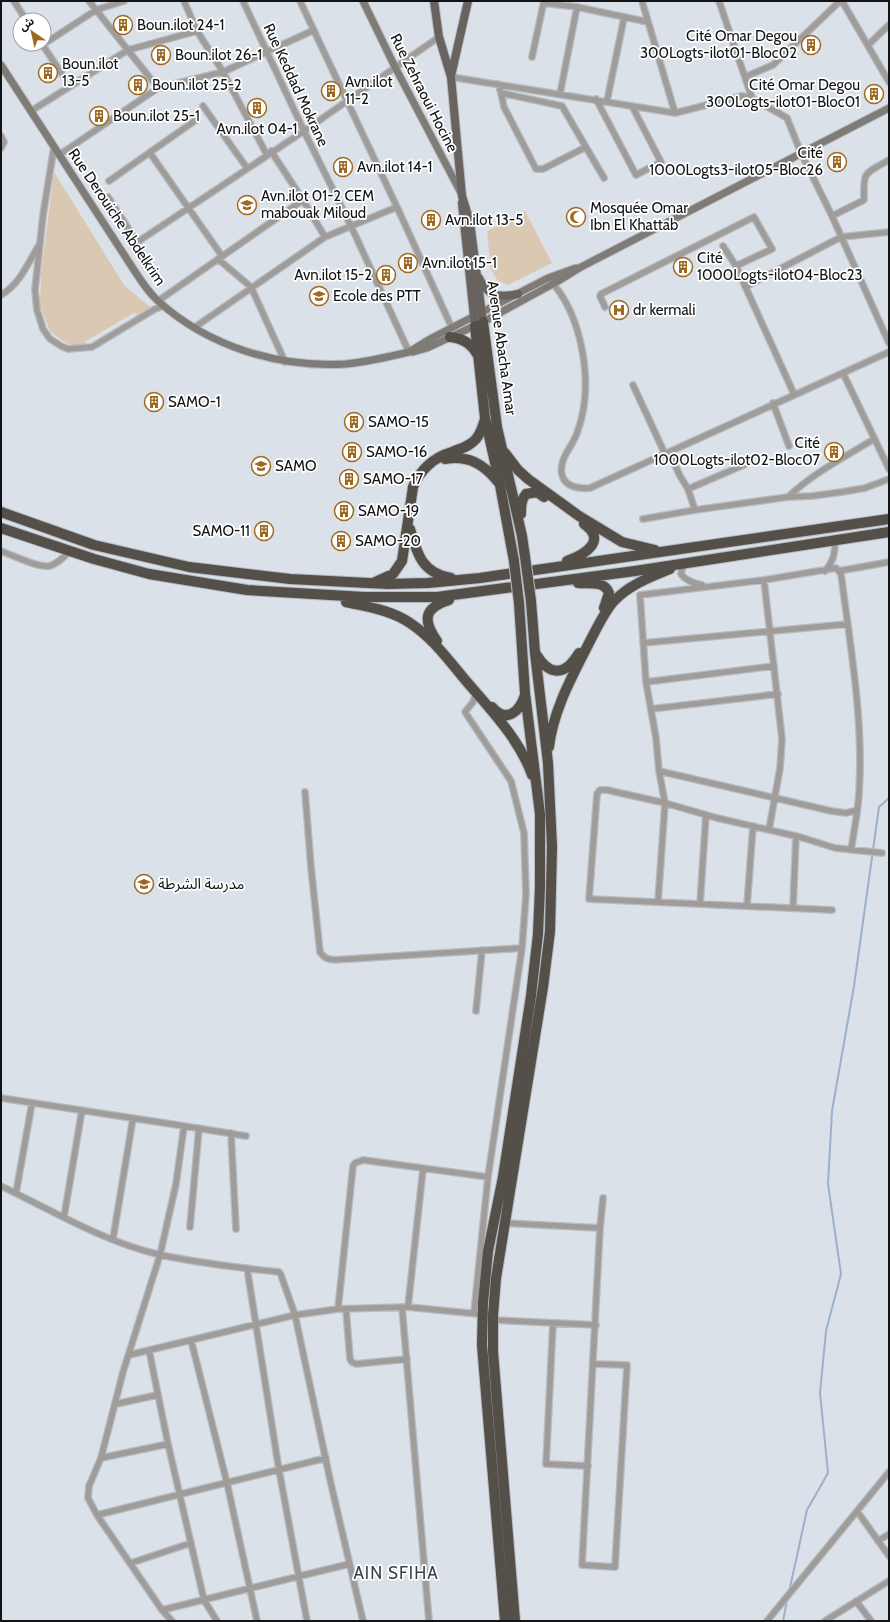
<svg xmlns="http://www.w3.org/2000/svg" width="890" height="1622" font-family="Cabin,'Noto Sans Arabic',sans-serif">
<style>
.garden{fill:#dbc8b3}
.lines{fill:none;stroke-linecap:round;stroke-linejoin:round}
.stream{stroke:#9cb0ca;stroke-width:2}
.street-casing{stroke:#b7bcc3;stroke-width:8}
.secondary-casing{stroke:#b7bcc3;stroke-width:9}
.primary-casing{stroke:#b7bcc3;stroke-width:10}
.highway-casing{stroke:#b7bcc3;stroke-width:12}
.street{stroke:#9f9c99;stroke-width:5.5}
.secondary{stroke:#7f7b76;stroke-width:7}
.primary{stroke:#68635e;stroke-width:8}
.highway{stroke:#554f49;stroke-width:10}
.highway-bridge-casing{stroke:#b7bcc3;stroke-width:12;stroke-linecap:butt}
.highway-bridge{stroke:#554f49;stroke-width:10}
.labels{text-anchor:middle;stroke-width:3.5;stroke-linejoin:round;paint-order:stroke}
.poi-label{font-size:15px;fill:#111315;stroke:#fff;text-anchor:start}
.street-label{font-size:15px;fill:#111315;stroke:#fff}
.quarter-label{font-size:17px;letter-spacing:1px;fill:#3a3f45;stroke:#fff}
</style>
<rect width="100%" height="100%" fill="#dbe1e9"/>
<path class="garden" d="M54,172L124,285L150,307L139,316L134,313L86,341L85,346L71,345L61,340L50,331L40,306L41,273Z
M525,211L552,263L508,285L498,281L491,270L487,231Z"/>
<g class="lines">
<path class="stream" d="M789,1592L807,1510L828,1473L820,1393L826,1331L841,1274L828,1184L832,1111L854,986L879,807L889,798
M783,1621L787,1600"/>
<defs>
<path id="street" d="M14,1L26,20
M89,1L158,88
M184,1L197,31L223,72L267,155
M243,1L304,131L351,226L409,352
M300,1L397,207L452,328
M642,1L675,113
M719,1L752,98
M842,1L889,82
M544,3L577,7L648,22
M42,44L70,86
M44,44L96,10L124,1
M868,45L889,25
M532,57L544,1
M451,77L675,113L742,96L752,98L787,118L801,153L832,216L889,343
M745,77L773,65L840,1
M498,84L501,93L562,106L604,178
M501,93L504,107L536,169H543L586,147
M560,94L577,7
M596,99L636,175L661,162L632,106
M607,101L624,18
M203,106L247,168
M31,111L128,50L197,31
M1,136L4,142L1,148
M54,147L43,215L35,290L37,310L43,329L50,339L61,346L68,349L92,347L155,309L164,306
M271,151L303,200L325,237
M150,153L222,256
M59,155L158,88L223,72L314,30
M109,181L196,120
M108,197L135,239L139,241L304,131L439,37
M832,216L864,200C863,170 865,174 889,160
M723,246L736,266L794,394
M218,259L251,287L285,362
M548,278C583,314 595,386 577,433C573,446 558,459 562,475C565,487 579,489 590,488L889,352
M745,287L841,237L889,232
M1,295C20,284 28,263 39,245
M158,301L303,200
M605,307L600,296L601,294L754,217L772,249L736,266
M195,327L325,237L397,207
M843,373L889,469
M633,385L665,454
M773,403L789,446
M669,452L680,476L688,489
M788,497C813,473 845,457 874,439
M695,510L688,489L746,464
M643,519L695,510L788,497L812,496L842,492L865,488L889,479
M1,551C12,555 38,568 49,566C57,564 64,557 70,551
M686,564L682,569L681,574C686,581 694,583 702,585
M825,571C833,562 835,554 835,542
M839,571L889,562
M764,580L782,739L780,768L769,830
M643,643L848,624
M646,682L774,666
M651,709L778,694
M659,771L831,811L846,813L857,810
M305,792L311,867L320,952C327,963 337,959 349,959L522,948
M658,902L665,803L659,771L656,738L646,682L640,595L764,580L836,568L841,574C850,644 864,722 859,793C858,812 854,831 851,850
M700,904L706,815
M747,906L753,826
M793,908L796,836
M832,910L589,899L597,794L600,790H607L665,803L717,818L800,837L835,848L882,853
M476,1011L482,950
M1,1098L184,1126L176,1184L160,1255L123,1372L101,1458L89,1486L88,1498L97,1515L162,1610L172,1621
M184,1126L246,1136
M231,1133L236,1229
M1,1186C51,1210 106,1243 161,1255C199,1263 240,1268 279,1272L281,1275L295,1315L331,1484L363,1621
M16,1193L32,1103
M64,1217L82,1110
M504,1223L600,1228
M190,1227L199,1128
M113,1239L133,1118
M247,1268L279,1470L307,1621
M402,1307L429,1621
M408,1307L423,1169
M338,1309L353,1166L355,1163L363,1160L488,1177
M346,1309L350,1359L352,1362L356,1364L407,1359
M474,1313L488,1177L522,948L526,895L524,833L511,781L465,712L473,702L476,693
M493,1320L596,1325
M553,1323L546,1464L588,1466
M191,1340L227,1483L257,1621
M149,1350L168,1444L204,1600L217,1621
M129,1355L295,1315L338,1309L408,1307L478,1314
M594,1364L627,1365L615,1567L582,1565L600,1228L603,1198
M116,1404L157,1395
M101,1458L168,1444
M857,1511L889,1556
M97,1515L326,1458
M878,1541L889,1534
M131,1563L191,1543
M856,1601L871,1621
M162,1610L349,1564
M767,1621L889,1472
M825,1621L889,1581"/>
<path id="secondary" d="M363,1L395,67L461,193
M1,65L134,270C141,281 148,292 158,301C209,347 279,368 346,364C367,362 388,357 409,352H413L427,348L483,322L560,280L581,267L889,108
M409,352L430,339L548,278L576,268"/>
<path id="primary" d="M434,1L439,37L451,77L462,196L470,222L483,322
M451,76L468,1
M462,203L475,326
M479,278C488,297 499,298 518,294"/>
<path id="highway" d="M483,322L497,427L522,536L525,557
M475,326L485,418L500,485L514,561
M450,337C462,338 471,343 477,354
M505,453L518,470L528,479L579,516L622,542L655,550
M445,459C468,455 484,464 498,482
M1,512L94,545L189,567L290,579L388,584L428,583L480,578L889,519
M521,514C521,506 521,500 526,494L537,492L544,497
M1,528L94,559L149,574L247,590L364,597H437L635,571L889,532
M410,529C417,554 422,573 451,578
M567,561C584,555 608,541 584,524
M375,582L393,574L402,561L413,487C420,470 434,457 452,452C461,448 469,447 476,439C481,433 483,426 485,419
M578,583C589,584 604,580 609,593L604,608
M346,602C368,607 391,610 410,623C433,638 450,662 467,682C491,710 520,740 532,775
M437,641C423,621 423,608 449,600
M536,654C550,677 565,676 579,653
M492,707C507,724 520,711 525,695
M549,747C553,710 573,675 589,643C597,628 604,612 614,601C629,585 650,577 670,569
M505,1621L482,1345L483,1303L488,1251L503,1177L531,996L538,934L540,887V814L525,693L519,603
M515,1621L493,1352V1315L496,1278L543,987L550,931L552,847L548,763L535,653L531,601"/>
</defs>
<use href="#street" class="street-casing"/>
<use href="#secondary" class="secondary-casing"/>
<use href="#primary" class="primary-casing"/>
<use href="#highway" class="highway-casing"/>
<use href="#street" class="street"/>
<use href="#secondary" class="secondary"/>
<use href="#primary" class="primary"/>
<use href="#highway" class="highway"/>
<defs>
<path id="highway-bridge" d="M525,557L531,601
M514,561L519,603"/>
</defs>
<use href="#highway-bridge" class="highway-bridge-casing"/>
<use href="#highway-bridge" class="highway-bridge"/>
</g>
<defs>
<symbol id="building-ring" viewBox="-11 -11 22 22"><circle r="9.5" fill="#fff" stroke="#9e6921" stroke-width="1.5"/><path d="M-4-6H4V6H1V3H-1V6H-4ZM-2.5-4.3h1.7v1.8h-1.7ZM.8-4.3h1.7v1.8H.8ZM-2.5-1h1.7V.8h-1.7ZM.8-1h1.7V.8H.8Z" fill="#9e6921"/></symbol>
<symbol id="school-ring" viewBox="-11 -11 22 22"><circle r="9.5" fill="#fff" stroke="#9e6921" stroke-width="1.5"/><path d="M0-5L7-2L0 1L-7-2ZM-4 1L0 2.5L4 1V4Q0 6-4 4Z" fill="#9e6921"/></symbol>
<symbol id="mosque-ring" viewBox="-11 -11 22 22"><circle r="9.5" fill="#fff" stroke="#9e6921" stroke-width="1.5"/><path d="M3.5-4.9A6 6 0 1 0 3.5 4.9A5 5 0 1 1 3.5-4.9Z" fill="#9e6921"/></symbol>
<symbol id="hospital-ring" viewBox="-11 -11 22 22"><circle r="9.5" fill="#fff" stroke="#9e6921" stroke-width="1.5"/><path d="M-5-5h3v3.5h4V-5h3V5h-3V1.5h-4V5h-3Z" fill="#9e6921"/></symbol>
<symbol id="university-ring" viewBox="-11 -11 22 22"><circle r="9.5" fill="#fff" stroke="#9e6921" stroke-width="1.5"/><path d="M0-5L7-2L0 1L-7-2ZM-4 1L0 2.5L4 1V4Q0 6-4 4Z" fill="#9e6921"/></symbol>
</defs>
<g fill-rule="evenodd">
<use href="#building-ring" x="112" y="14" width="22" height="22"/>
<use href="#building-ring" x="800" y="34" width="22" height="22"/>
<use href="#building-ring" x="150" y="44" width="22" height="22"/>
<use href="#building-ring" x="37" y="62" width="22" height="22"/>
<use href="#building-ring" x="127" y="74" width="22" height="22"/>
<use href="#building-ring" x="320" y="80" width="22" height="22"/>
<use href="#building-ring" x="863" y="83" width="22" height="22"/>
<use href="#building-ring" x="246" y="97" width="22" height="22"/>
<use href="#building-ring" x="88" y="105" width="22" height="22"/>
<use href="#building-ring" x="826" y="151" width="22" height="22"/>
<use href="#building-ring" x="332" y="156" width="22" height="22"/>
<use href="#school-ring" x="236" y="194" width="22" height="22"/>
<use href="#mosque-ring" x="565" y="206" width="22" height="22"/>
<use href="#building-ring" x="420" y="209" width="22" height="22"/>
<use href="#building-ring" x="397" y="252" width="22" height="22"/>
<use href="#building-ring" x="672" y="256" width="22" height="22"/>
<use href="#building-ring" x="375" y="264" width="22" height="22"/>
<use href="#school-ring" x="308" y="285" width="22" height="22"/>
<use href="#hospital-ring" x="608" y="299" width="22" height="22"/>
<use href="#building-ring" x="143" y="391" width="22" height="22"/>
<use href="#building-ring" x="343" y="411" width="22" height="22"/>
<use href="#building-ring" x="341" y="441" width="22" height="22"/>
<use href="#building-ring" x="823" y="441" width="22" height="22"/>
<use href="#university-ring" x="250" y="455" width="22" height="22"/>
<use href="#building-ring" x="338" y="468" width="22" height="22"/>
<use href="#building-ring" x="333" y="500" width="22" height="22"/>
<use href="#building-ring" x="253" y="520" width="22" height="22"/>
<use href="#building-ring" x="330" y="530" width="22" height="22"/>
<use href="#university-ring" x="133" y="873" width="22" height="22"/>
</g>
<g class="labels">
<g class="poi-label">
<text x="137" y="30">Boun.ilot 24-1</text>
<text x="797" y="41" text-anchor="end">Cité Omar Degou<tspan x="797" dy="17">300Logts-ilot01-Bloc02</tspan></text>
<text x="175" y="60">Boun.ilot 26-1</text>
<text x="62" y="69">Boun.ilot<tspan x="62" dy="17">13-5</tspan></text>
<text x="345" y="87">Avn.ilot<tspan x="345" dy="17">11-2</tspan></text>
<text x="152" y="90">Boun.ilot 25-2</text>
<text x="860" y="90" text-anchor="end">Cité Omar Degou<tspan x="860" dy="17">300Logts-ilot01-Bloc01</tspan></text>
<text x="113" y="121">Boun.ilot 25-1</text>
<text x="257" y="134" text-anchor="middle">Avn.ilot 04-1</text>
<text x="823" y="158" text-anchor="end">Cité<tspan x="823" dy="17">1000Logts3-ilot05-Bloc26</tspan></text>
<text x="357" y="172">Avn.ilot 14-1</text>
<text x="261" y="201">Avn.ilot 01-2 CEM<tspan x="261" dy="17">mabouak Miloud</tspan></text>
<text x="590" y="213">Mosquée Omar<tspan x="590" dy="17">Ibn El Khattab</tspan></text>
<text x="445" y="225">Avn.ilot 13-5</text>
<text x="697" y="263">Cité<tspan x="697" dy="17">1000Logts-ilot04-Bloc23</tspan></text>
<text x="422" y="268">Avn.ilot 15-1</text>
<text x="372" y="280" text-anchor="end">Avn.ilot 15-2</text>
<text x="333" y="301">Ecole des PTT</text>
<text x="633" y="315">dr kermali</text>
<text x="168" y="407">SAMO-1</text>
<text x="368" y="427">SAMO-15</text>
<text x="820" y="448" text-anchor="end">Cité<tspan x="820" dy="17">1000Logts-ilot02-Bloc07</tspan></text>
<text x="366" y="457">SAMO-16</text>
<text x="275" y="471">SAMO</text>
<text x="363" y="484">SAMO-17</text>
<text x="358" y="516">SAMO-19</text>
<text x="250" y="536" text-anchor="end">SAMO-11</text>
<text x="355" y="546">SAMO-20</text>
<text x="158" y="889">مدرسة الشرطة</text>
</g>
<g class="street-label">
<text transform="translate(296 85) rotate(65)" y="5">Rue Keddad Mokrane</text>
<text transform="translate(424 93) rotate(63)" y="5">Rue Zehraoui Hocine</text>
<text transform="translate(117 217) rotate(56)" y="5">Rue Derouiche Abdelkrim</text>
<text transform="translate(502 348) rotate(82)" y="5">Avenue Abacha Amar</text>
</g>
<g class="quarter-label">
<text x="396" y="1579">AIN SFIHA</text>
</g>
</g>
<rect width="890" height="1622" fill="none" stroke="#111315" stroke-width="4"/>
<g transform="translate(32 32) rotate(326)"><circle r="19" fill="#ffffff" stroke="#a0a1a1"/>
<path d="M0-3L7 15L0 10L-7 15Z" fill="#9e6921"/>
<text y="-6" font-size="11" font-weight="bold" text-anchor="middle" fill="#111315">ش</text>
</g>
</svg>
